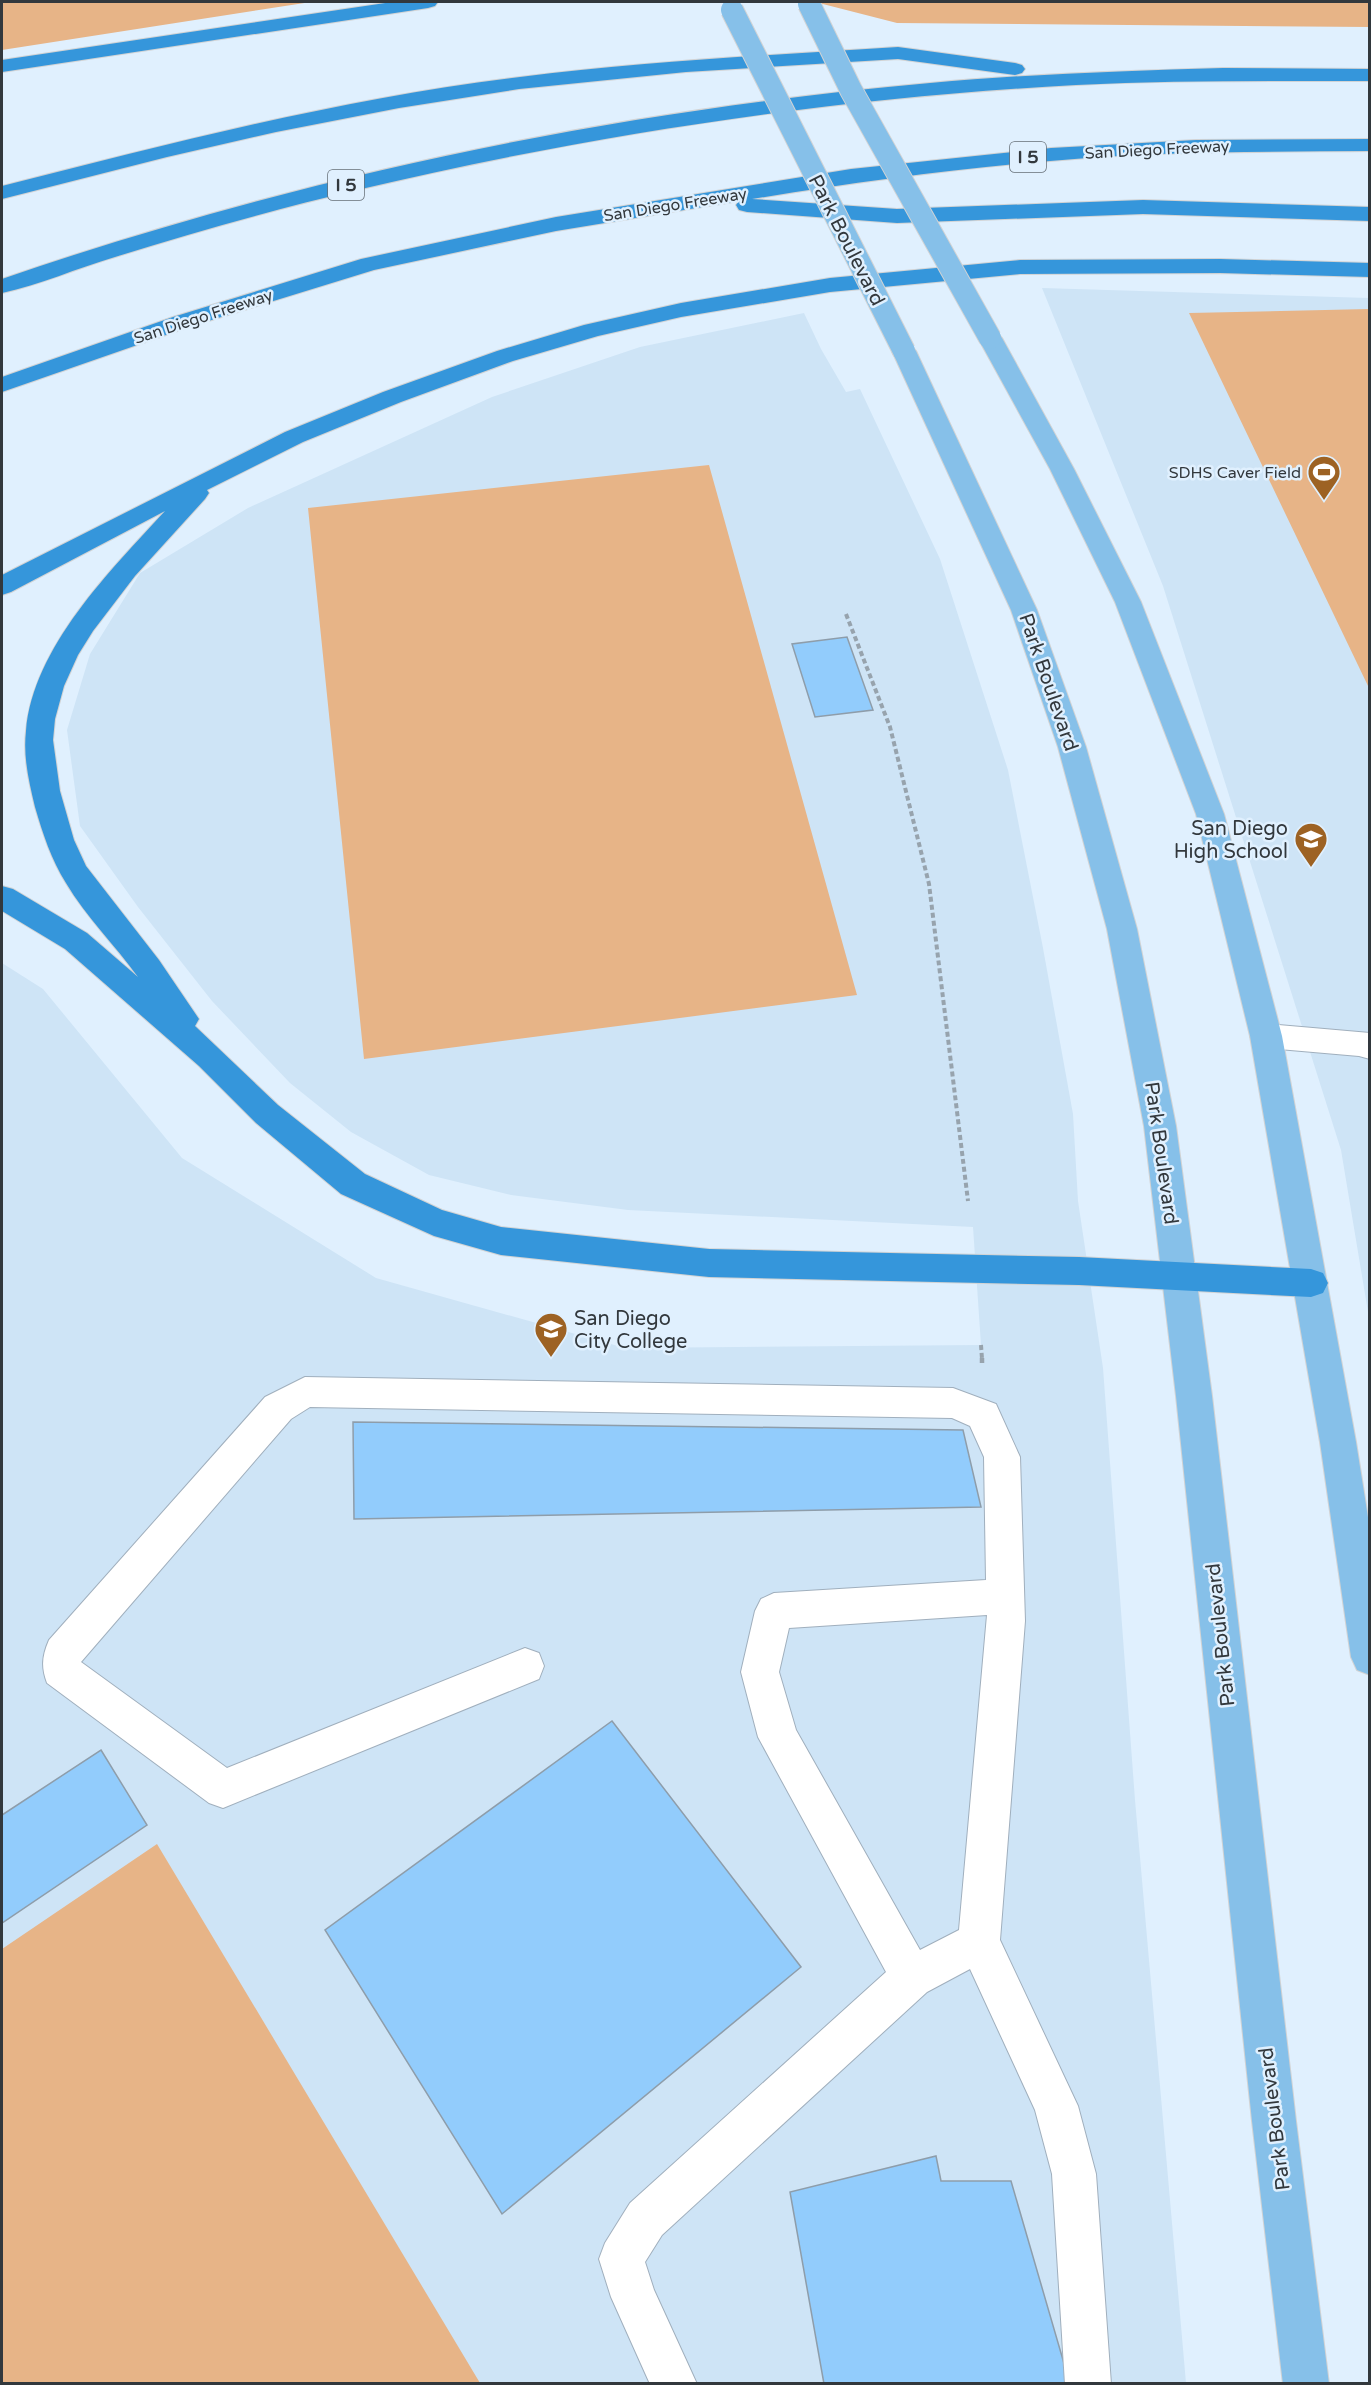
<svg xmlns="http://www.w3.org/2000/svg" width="1371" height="2385" font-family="'Varela Round',sans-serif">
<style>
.built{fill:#cee4f6}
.green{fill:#e7b487}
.building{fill:#92ccfc;stroke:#8e9daa;stroke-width:1.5}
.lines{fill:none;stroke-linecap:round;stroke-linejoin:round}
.minor-casing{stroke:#a0afbd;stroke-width:2}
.major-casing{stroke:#d2d3d4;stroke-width:2}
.highway-casing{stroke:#d2d3d4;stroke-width:2}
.path-far1{stroke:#97a3ad;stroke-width:4;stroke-dasharray:5 3;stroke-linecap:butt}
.path{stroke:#97a3ad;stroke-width:4.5;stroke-dasharray:8 4;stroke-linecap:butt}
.minor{fill:#fff;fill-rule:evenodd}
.major{fill:#86c0e9;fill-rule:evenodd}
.highway{fill:#3596db;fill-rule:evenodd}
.major-bridge-casing{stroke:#d2d3d4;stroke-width:24;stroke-linecap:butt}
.major-bridge{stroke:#86c0e9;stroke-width:22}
.labels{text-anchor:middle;stroke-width:5;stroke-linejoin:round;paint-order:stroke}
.far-street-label{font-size:16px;fill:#32383d;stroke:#e0f0fe}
.far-poi-label{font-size:16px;fill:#32383d;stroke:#e0f0fe;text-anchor:end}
.shield{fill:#e0f0fe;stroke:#666f77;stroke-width:1.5}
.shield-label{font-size:18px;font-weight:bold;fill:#32383d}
.street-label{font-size:20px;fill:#32383d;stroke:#e0f0fe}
.poi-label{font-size:20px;fill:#32383d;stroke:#e0f0fe;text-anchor:end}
</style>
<rect width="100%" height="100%" fill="#e0f0fe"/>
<path class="built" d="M1042,288L1369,298V1318L1341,1150L1163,586Z
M804,313L821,349L846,392L860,389L940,559L1008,770L1043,948L1073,1114L1078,1201L1103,1368L1135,1800L1186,2383H2V963L43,989L182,1158L376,1278L625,1348L981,1345L973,1227L628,1210L511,1195L429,1175L351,1132L290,1083L212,1001L138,907L80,826L67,730L90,654L140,573L248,508L492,397L640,347Z"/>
<path class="green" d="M2,2H311L2,50Z
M815,2H1369L1370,27L897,23Z
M1369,309H1370L1369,688L1189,313Z
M709,465L857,995L364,1059L308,508Z
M157,1844L480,2383H2V1949Z"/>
<path class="building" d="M847,637L873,710L815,717L792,644Z
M353,1422L963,1430L981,1507L354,1519Z
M612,1721L801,1967L502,2214L325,1930Z
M101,1750L147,1825L2,1923V1815Z
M936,2156L941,2181H1011L1070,2384H824L790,2192Z"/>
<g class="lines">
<defs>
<path id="minor" d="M1266,1024L1370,1033V1059L1359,1056L1266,1048L1255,1045L1250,1036L1255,1027Z
M305,1377L953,1388L996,1404L1020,1457L1025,1621L1000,1940L1078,2106L1096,2174L1111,2384H1065L1052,2174L1035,2110L970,1969L927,1992L662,2235L645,2262L654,2290L697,2384H650L611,2297L599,2259L605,2243L630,2203L886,1972L758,1737L741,1672L755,1611L761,1599L774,1593L986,1580L984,1457L970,1426L952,1418L310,1407L291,1419L81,1662L227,1768L525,1648L539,1653L544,1666L539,1679L223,1808L209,1803L47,1683C41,1667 42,1656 49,1640L265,1397ZM987,1615L959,1930L920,1950L796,1730L779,1672L789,1628Z"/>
<path id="major" d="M990,331L998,333L1002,338L1074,469L1141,602L1224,814L1282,1036L1356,1442L1370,1530V1675L1357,1670L1351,1657L1320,1442L1250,1036L1196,814L1115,602L1050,469L978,338L982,333Z
M904,344L912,346L916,351L1037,610L1086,747L1137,929L1176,1126L1212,1396L1296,2121L1329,2384H1283L1252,2121L1176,1396L1144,1126L1107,929L1058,747L1011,610L892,351L896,346Z"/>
<path id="highway" d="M392,2H438L435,6L428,8L2,72V60Z
M898,47L1015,63L1022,65L1025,69L1022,73L1015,75L898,59L686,72L519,89L399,108L276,132L167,157L2,199V186C172,143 344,98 520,77C645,61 772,55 898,47Z
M1223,68L1370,69V81C1272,81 1174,80 1076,85C834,98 593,134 357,190C276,209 195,232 115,257C77,268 40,285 2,293V279C300,176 615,111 930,83C1027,74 1125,71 1223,68Z
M1370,139V151C1263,152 1156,151 1050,161C950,169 851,183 752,199L897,209L1143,200L1370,207V221L1143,214L897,223L747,212L739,210L736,205L739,201L556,231L374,270L189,327L2,392V377L173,317L361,259L556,217L851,169L1051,148L1196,140Z
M1220,259L1370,263V277L1220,273L1020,274L830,292L681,317L598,336L513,361L401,402L303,442L207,490L209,493L205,499L135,576L93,631L78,655L64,686L55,719L53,740L60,791L74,840L86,866L159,960L199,1019L195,1026L278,1105L365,1174L442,1210L501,1227L709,1249L1079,1257L1311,1269L1323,1273L1328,1283L1323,1293L1311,1297L1079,1285L709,1277L501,1255L434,1236L341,1194L256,1123L199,1066L65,949L2,911V886L13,889L87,933L138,977C115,945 86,917 66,883C51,859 43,834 35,807C29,782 23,757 26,731C33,647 111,570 165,511L11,592L2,595V575L285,432L383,392L497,351L584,325L681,303L830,278L1020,260Z"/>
</defs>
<use href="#minor" class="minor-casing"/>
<use href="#major" class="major-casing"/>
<use href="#highway" class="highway-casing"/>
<path class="path-far1" d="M846,614L890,727L929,884L968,1201
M981,1345L982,1359"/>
<path class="path" d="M982,1358V1363"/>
<use href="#minor" class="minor"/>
<use href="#major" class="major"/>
<use href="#highway" class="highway"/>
<defs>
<path id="major-bridge" d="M809,4L851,90L990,338
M732,10L904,351"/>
</defs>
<use href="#major-bridge" class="major-bridge-casing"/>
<use href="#major-bridge" class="major-bridge"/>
</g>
<defs>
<symbol id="stadium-pin" viewBox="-11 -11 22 30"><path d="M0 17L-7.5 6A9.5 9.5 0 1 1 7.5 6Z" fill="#9d6223" stroke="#e0f0fe"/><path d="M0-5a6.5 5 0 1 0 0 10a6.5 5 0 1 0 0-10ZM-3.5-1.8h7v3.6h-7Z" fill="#fff"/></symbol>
<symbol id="school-pin" viewBox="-11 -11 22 30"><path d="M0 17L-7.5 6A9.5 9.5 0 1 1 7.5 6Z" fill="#9d6223" stroke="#e0f0fe"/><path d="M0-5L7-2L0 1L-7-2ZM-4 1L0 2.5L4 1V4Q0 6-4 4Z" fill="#fff"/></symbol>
<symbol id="university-pin" viewBox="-11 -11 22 30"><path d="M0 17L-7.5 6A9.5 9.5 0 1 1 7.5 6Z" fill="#9d6223" stroke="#e0f0fe"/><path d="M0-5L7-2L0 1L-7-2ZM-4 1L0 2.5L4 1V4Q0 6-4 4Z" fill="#fff"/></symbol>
</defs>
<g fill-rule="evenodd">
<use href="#stadium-pin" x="1305" y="453" width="38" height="52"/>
<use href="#school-pin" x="1292" y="820" width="38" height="52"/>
<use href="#university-pin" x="532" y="1310" width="38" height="52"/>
</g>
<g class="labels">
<g class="far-street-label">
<text transform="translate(1157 149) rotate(-3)" y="6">San Diego Freeway</text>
<text transform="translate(675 204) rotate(-9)" y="6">San Diego Freeway</text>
<text transform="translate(203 316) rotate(-18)" y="6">San Diego Freeway</text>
</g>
<g class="far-poi-label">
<text x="1301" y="478">SDHS Caver Field</text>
</g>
<g class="shield">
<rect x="1010" y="142" width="36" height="30" rx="4.5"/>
<rect x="328" y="170" width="36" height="30" rx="4.5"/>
</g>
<g class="shield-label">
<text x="1028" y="163">I 5</text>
<text x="346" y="191">I 5</text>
</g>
<g class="street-label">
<text transform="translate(847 240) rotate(63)" y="7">Park Boulevard</text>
<text transform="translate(1049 682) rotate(71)" y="7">Park Boulevard</text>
<text transform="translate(1162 1153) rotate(82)" y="7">Park Boulevard</text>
<text transform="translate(1220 1635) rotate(-96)" y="7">Park Boulevard</text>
<text transform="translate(1274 2119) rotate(-97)" y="7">Park Boulevard</text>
</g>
<g class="poi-label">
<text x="1288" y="835">San Diego<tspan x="1288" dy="23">High School</tspan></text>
<text x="574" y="1325" text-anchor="start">San Diego<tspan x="574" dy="23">City College</tspan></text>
</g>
</g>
<rect width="1371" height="2385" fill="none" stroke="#32383d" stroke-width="6"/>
</svg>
